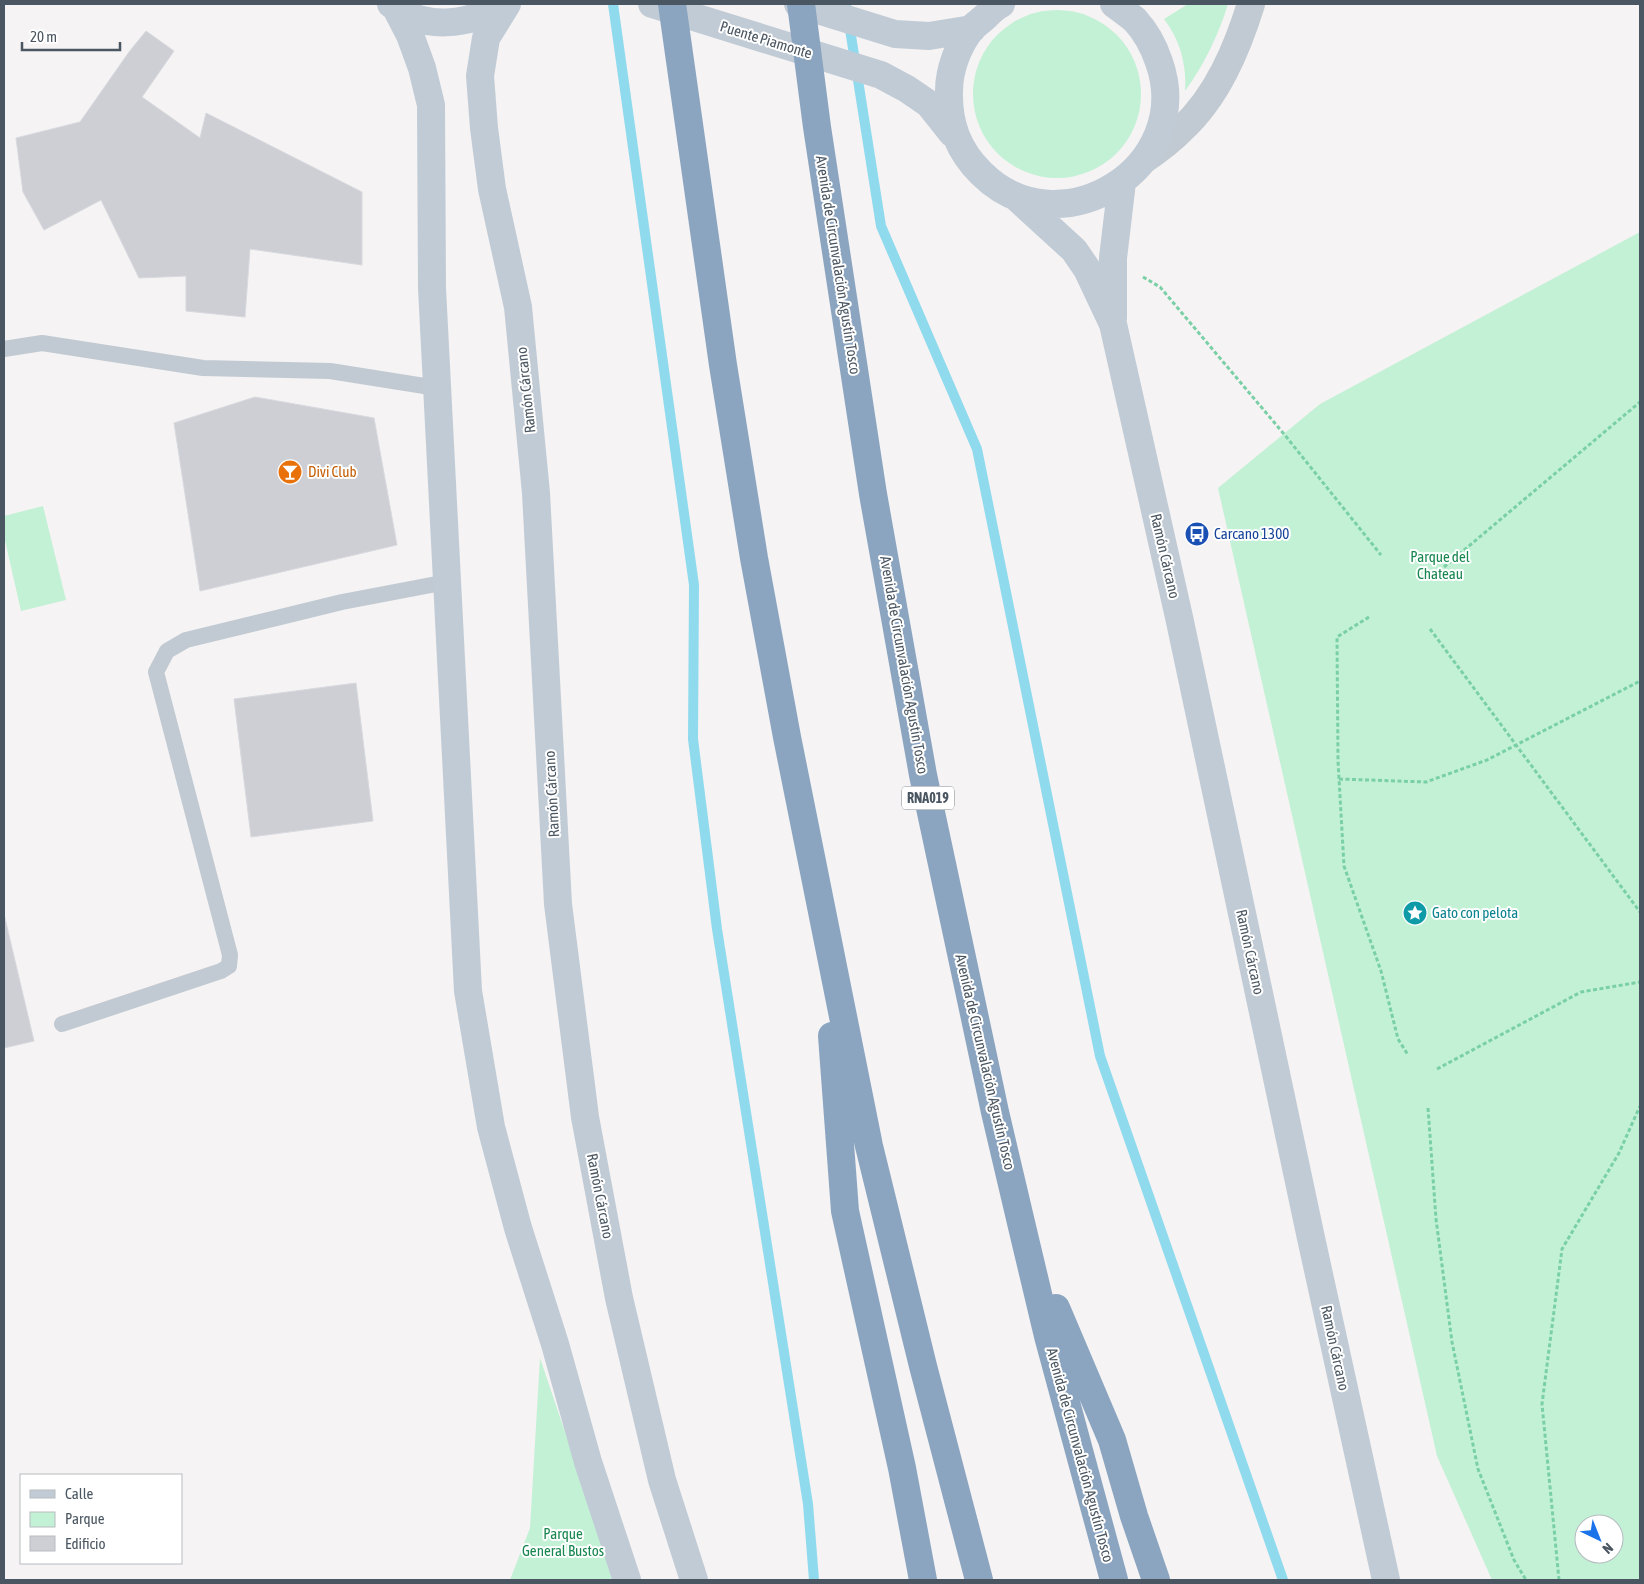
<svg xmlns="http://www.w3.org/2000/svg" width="1644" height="1584" font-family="'Asap Condensed',sans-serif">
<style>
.green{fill:#c3f1d5;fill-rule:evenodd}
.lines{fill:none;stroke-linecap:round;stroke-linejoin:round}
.stream{stroke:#90daee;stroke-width:10}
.building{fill:#cdcfd5;stroke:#d7d9de}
.path{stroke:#7ad0a6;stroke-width:3;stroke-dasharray:4 2.5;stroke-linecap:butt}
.service{stroke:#c1cad2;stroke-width:16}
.tertiary{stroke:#c1cad2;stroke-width:28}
.secondary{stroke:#c1cbd6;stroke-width:28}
.motorway{stroke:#8ba5c1;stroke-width:28}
.labels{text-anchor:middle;stroke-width:4;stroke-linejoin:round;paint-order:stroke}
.shield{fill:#fff;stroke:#808990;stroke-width:1}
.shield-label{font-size:14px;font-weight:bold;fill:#4a5661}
.street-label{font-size:15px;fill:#4a5661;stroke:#fff}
.food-label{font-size:15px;fill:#c56008;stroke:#fff;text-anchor:start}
.transit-label{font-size:15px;fill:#164399;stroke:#fff;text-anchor:start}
.park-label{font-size:15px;fill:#17864f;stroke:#fff}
.culture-label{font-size:15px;fill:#0d838f;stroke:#fff;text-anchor:start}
</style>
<rect width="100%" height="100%" fill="#f5f3f3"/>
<path class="green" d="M1188,4H1228C1219,34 1204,65 1185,91C1187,65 1180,40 1164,19Z
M973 94a84 84 0 1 1 168 0a84 84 0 1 1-168 0Z
M1640,232V1580H1492L1437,1456L1218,488L1320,404ZM1584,1524H1614V1554H1584Z
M43,506L66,600L21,611L4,536V516Z
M540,1358L615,1580H510L530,1528Z"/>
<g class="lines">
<path class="stream" d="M613,4L694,585L693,739L717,929L808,1504L814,1580
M846,4L881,226L977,449L1100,1056L1283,1580"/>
</g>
<path class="building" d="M146,31L174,51L142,97L200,138L206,113L362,192V265L250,249L245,317L186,311V276L139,278L101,200L44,230L23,192L16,138L80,122L129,52Z
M255,397L374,418L397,545L200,591L174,423Z
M356,683L373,821L251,837L234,699Z
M4,914L34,1041L4,1048Z"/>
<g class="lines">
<path class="path" d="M1143,277L1160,287L1284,434L1381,555
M1444,567L1640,402
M1369,617L1337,637L1338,761L1344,866L1381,971L1398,1039L1408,1055
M1430,629L1640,912
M1339,779L1426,782L1487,760L1640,681
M1437,1069L1581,992L1640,982
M1428,1108L1436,1219L1452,1342L1478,1469L1514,1560L1526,1580
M1559,1580L1542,1404L1562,1249L1619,1153L1640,1106"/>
<path class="service" d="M4,349L42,343L203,368L330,371L437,388
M62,1024L221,971L229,966L230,955L156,672L167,651L186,640L342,602L447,582"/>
<path class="tertiary" d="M1145,159C1158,150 1170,141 1181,130C1217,97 1237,49 1251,4"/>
<path class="secondary" d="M391,4C422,31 470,26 502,4
M507,4L486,38L480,76L484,128L492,189L518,307L536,493L558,904L585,1117L619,1298L662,1480L694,1580
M652,4L881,75L907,89L929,104L952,133
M798,4L895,34L929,36L972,29
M1001,4C995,7 991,11 986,16C982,20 976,24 972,28C958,45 949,70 949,91C948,124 958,150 981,173C1060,252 1196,167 1159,62C1154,47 1146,32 1135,20C1128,14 1121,9 1114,4
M396,8L410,35L422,68L431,105L432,288L468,991L491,1127L518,1228L555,1344L588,1462L627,1580
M1016,197L1074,250L1087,269L1113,324L1179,617L1311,1238L1386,1580
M1113,318V258L1122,182"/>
<path class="motorway" d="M672,4L723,365L754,558L787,737L869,1146L923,1366L979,1580
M801,4L817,127L873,494L923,775L995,1112L1023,1231L1048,1336L1114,1580
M832,1036L845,1211L902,1468L923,1580
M1056,1308L1112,1440L1134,1516L1156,1580"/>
</g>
<defs>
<symbol id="bar-disc" viewBox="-11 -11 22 22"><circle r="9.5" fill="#e8710a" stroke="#fff"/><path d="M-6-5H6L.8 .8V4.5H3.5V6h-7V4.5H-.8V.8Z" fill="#fff"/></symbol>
<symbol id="bus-disc" viewBox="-11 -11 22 22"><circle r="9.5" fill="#1a4fb4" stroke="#fff"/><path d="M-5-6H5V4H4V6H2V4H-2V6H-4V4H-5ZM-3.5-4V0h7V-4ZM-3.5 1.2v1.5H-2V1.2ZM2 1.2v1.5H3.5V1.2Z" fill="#fff"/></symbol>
<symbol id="sight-disc" viewBox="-11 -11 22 22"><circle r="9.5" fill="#0f9aa8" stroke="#fff"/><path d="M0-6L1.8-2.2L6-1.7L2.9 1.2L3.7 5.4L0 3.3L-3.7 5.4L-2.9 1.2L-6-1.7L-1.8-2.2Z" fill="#fff"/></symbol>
</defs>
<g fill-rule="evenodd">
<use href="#bar-disc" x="276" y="458" width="28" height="28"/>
<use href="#bus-disc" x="1183" y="520" width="28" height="28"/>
<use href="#sight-disc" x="1401" y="899" width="28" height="28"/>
</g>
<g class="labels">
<rect class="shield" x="902" y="786.5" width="52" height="23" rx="4"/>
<g class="shield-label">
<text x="928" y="803">RNA019</text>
</g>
<g class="street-label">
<text transform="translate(766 40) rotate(17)" y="5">Puente Piamonte</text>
<text transform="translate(838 265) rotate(81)" y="5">Avenida de Circunvalación Agustín Tosco</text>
<text transform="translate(526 390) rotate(-96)" y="5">Ramón Cárcano</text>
<text transform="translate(1165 556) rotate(77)" y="5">Ramón Cárcano</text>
<text transform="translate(904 665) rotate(80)" y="5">Avenida de Circunvalación Agustín Tosco</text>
<text transform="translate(552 794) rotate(-93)" y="5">Ramón Cárcano</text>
<text transform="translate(1250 952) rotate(78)" y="5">Ramón Cárcano</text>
<text transform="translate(985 1062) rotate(77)" y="5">Avenida de Circunvalación Agustín Tosco</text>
<text transform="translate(600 1196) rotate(79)" y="5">Ramón Cárcano</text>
<text transform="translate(1335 1348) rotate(78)" y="5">Ramón Cárcano</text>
<text transform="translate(1080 1455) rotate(75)" y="5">Avenida de Circunvalación Agustín Tosco</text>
</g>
<g class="food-label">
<text x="308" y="477">Divi Club</text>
</g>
<g class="transit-label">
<text x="1214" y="539">Carcano 1300</text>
</g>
<g class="park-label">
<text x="1440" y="562">Parque del<tspan x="1440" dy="17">Chateau</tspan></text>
<text x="563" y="1539">Parque<tspan x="563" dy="17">General Bustos</tspan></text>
</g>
<g class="culture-label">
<text x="1432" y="918">Gato con pelota</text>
</g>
</g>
<rect width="1644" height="1584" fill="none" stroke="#4a5661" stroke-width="10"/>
<rect x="20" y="1474" width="162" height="90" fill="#ffffff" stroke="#b7bbc0"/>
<rect x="30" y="1490" width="25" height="8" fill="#c1cbd6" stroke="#b7bbc0"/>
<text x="65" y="1499" font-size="15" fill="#4a5661">Calle</text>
<rect x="30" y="1512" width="25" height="15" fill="#c3f1d5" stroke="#b7bbc0"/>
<text x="65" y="1524" font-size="15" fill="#4a5661">Parque</text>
<rect x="30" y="1536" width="25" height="15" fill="#cdcfd5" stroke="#b7bbc0"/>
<text x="65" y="1549" font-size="15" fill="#4a5661">Edificio</text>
<g transform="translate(1599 1539) rotate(137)"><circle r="24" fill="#ffffff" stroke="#b7bbc0"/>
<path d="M0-4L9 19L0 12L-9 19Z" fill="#1a73e8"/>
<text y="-8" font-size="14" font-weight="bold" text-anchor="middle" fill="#4a5661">N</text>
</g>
<path d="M22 42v8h98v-8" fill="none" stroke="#4a5661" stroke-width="2.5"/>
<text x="30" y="42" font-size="15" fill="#4a5661" stroke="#ffffff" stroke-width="4" paint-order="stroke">20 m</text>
</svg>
